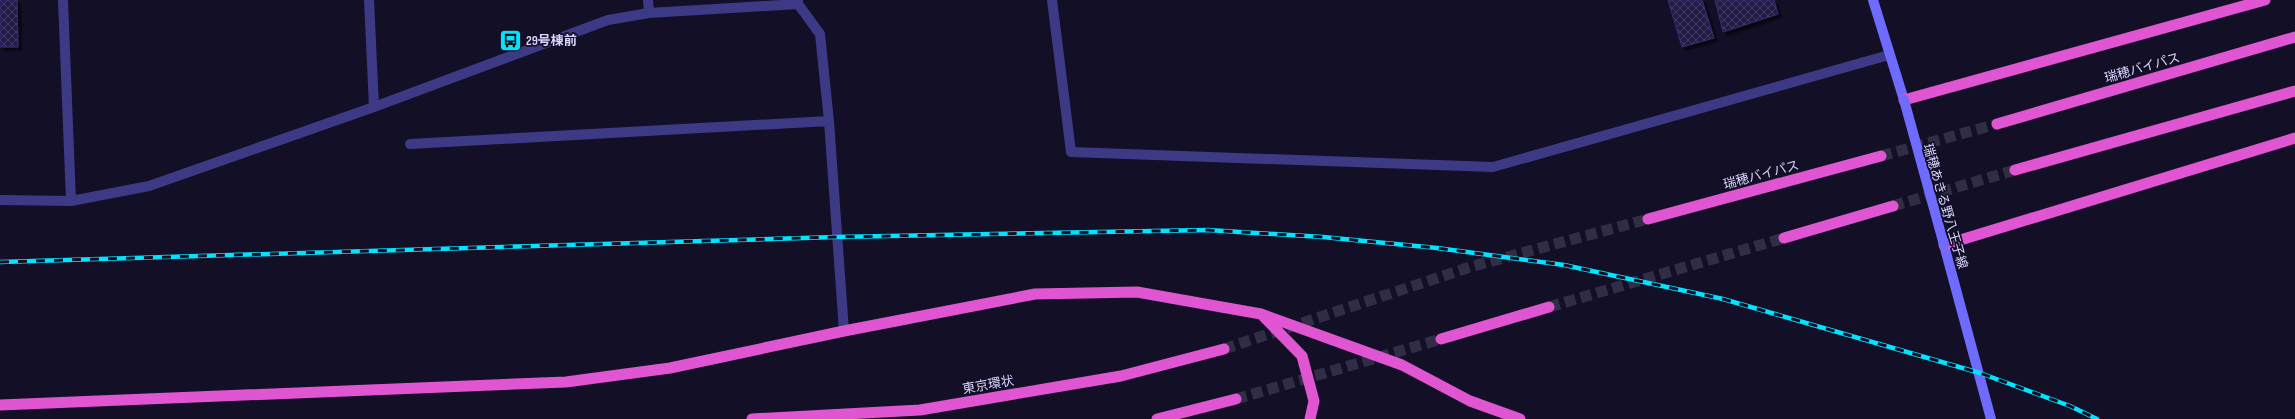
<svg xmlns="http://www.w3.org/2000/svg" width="2295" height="419" font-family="'Sofia Sans Condensed','Noto Sans JP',sans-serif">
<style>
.building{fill:url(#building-cross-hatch);stroke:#3b2d73;filter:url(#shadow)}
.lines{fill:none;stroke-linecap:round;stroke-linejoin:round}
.trunk-tunnel{stroke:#312d47;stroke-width:11;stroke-dasharray:11 5.5;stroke-linecap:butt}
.service{stroke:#3d3a85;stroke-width:10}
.minor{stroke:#3d3a85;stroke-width:10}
.tertiary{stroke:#3d3a85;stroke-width:10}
.secondary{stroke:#6f6bff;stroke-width:10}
.trunk{stroke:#e055d1;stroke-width:11}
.rail-casing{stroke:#00e5ff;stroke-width:4.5}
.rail{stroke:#130f26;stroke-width:3;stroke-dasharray:9;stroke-linecap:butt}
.secondary-bridge{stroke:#6f6bff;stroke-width:10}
.labels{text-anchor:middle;stroke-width:3.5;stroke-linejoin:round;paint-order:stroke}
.poi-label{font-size:13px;font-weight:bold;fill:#d9d4ff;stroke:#130f26;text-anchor:start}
.street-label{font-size:13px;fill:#d9d4ff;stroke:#130f26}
</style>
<defs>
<pattern id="building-cross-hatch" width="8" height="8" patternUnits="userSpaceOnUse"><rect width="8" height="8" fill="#241b47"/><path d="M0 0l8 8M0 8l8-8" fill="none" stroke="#433b63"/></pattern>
<filter id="shadow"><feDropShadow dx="3.5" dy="3.5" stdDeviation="1" flood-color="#0009"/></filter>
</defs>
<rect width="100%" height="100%" fill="#130f26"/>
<path class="building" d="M0,0H17L18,47H0Z
M1668,0H1702L1714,38L1682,47Z
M1715,0H1774L1778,14L1723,32Z"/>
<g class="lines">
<path class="trunk-tunnel" d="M1881,156L1997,124
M1893,206L2015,170
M1549,307L1784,238
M1224,349L1470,267L1648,219
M1236,399L1441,339"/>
<path class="service" d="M369,0L374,107
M648,0L649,13"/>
<path class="minor" d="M63,0L71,201
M1052,0L1071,152L1493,167L1889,55
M410,144L829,121
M0,200L71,201L149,186L374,107L608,20L649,13L798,4L820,34L829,121L844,331"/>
<path class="tertiary" d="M798,0V4"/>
<path class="secondary" d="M1873,0L1904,100
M1944,245L1991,419"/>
<path class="trunk" d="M1904,100L2265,0
M1997,124L2295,37
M2015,170L2295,91
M1648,219L1881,156
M1784,238L1893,206
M1944,245L2295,138
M1263,316L1302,356L1314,401L1310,419
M1441,339L1549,307
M0,405L566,382L670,368L844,331L1035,294L1137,292L1261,314L1402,365L1470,401L1520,419
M752,419L920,410L1121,376L1224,349
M1157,419L1236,399"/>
<defs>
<path id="rail" d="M0,262L836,237L1208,230L1323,237L1437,248L1564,265L1723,299L1980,373L2070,406L2097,419"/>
</defs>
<use href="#rail" class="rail-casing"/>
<use href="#rail" class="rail"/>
<path class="secondary-bridge" d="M1904,100L1944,245"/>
</g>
<defs>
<symbol id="bus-square" viewBox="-11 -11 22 22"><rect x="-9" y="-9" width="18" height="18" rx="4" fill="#00e5ff" stroke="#130f26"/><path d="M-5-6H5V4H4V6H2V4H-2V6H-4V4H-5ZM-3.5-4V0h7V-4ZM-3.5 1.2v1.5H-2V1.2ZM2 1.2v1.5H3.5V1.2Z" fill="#111"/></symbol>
</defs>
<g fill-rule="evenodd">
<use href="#bus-square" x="498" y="28" width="25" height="25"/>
</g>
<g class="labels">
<g class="poi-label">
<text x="526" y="45">29号棟前</text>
</g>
<g class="street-label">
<text transform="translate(2142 67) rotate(-16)" y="5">瑞穂バイパス</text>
<text transform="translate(1761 174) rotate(-15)" y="5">瑞穂バイパス</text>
<text transform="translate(1946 206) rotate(74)" y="5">瑞穂あきる野八王子線</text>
<text transform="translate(988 384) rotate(-10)" y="5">東京環状</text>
</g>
</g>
</svg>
